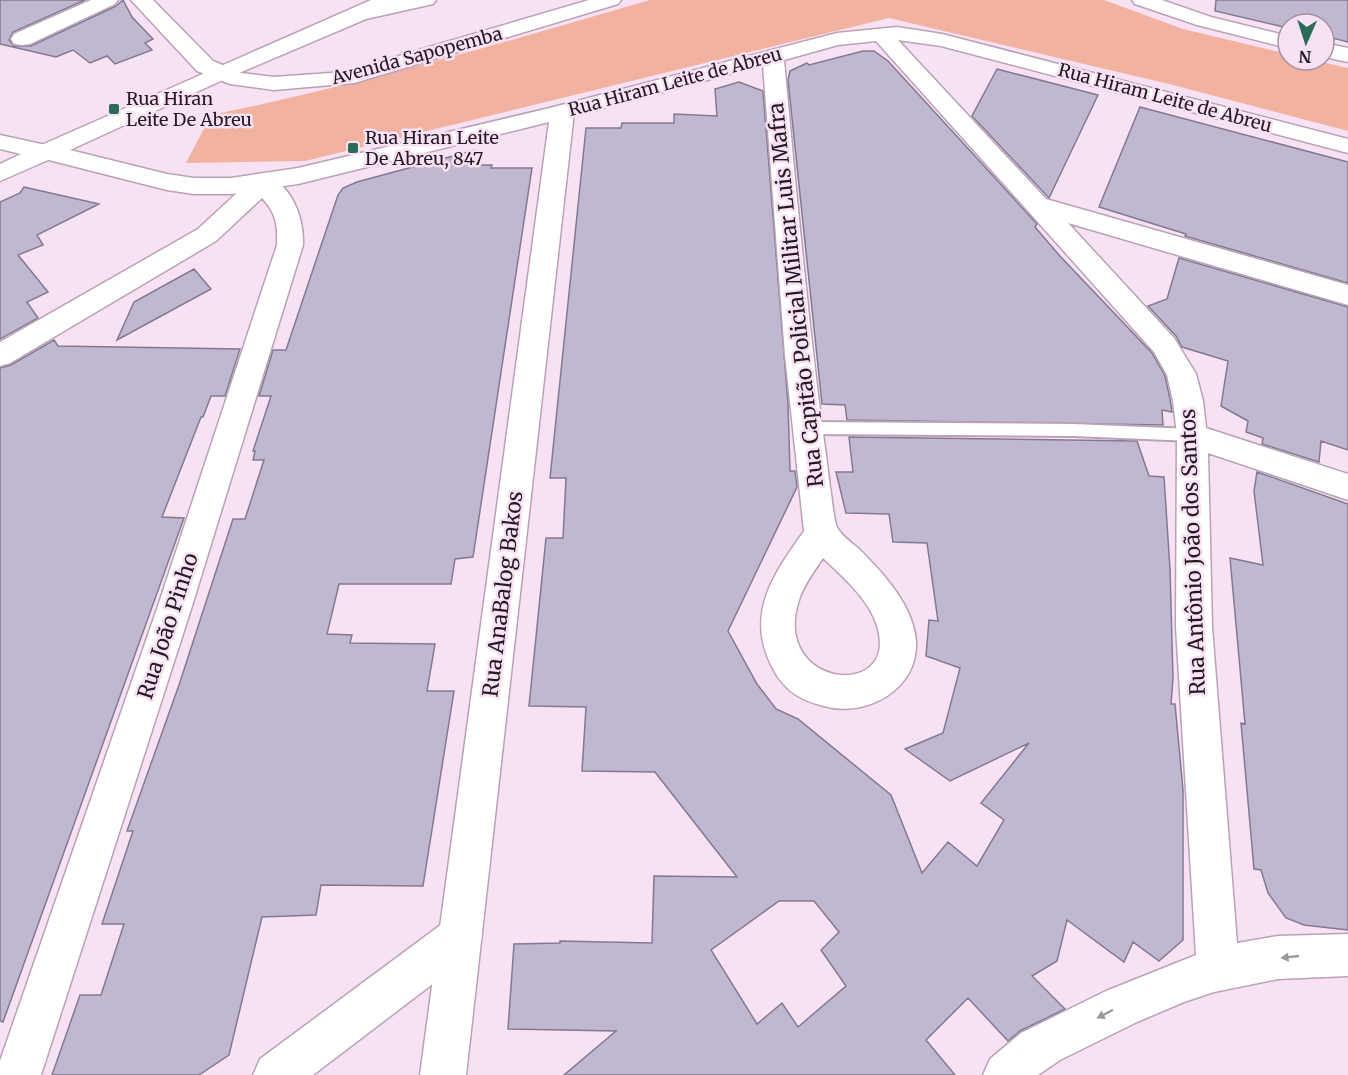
<svg xmlns="http://www.w3.org/2000/svg" width="1348" height="1075" font-family="Merriweather,serif">
<style>
.green{fill:#f1b29f}
.building{fill:#c0b7d1;stroke:#827a92;stroke-width:1.5;fill-rule:evenodd}
.lines{fill:none;stroke-linecap:round;stroke-linejoin:round}
.lane-casing{stroke:#baa2b5;stroke-width:4}
.street-casing{stroke:#baa2b5;stroke-width:3}
.secondary-casing{stroke:#baa2b5;stroke-width:3}
.lane{fill:#fff;fill-rule:evenodd}
.street{fill:#fff;fill-rule:evenodd}
.secondary{fill:#fff;fill-rule:evenodd}
.oneway{fill:#9c989c}
.poi-dot{fill:#2b6b59;stroke:#f9e1f4;stroke-width:2}
.labels{text-anchor:middle;stroke-width:5;stroke-linejoin:round;paint-order:stroke}
.far-street-label{font-size:18px;fill:#241b22;stroke:#f9e1f4}
.far-poi-label{font-size:18px;fill:#241b22;stroke:#f9e1f4;text-anchor:start}
.street-label{font-size:21px;fill:#241b22;stroke:#f9e1f4}
</style>
<rect width="100%" height="100%" fill="#f9e1f4"/>
<path class="green" d="M650,0H1104L1183,29L1288,54V60H1313L1348,68V131L1169,84L889,18L305,161L186,163L211,115C360,85 505,42 650,0Z"/>
<path class="building" d="M0,0H85L13,32L9,40L14,46H31L116,6L123,0L132,17L153,39L145,43L152,50L115,64L107,56L90,63L73,50L56,57L0,44Z
M1216,0H1348V42L1324,36V24H1288V28L1215,11Z
M863,51H874L888,61L1037,224L1035,227L1059,255L1152,353L1165,376L1170,399L1172,412L1162,410L1163,425L847,420L845,405L822,404L788,80L790,71L807,63L809,65Z
M997,69L1098,95L1049,198L972,116Z
M739,82L763,91L788,404L790,471H795L797,487L728,631L757,684L776,709L798,719L891,795L922,873L948,842L977,866L1004,820L981,803L1029,743L950,781L905,749L943,733L960,668L926,656L929,620L938,621L927,543L893,542L889,514L846,513L836,472H853L849,437L1137,441L1149,476L1164,477L1170,569L1173,678L1171,704H1175L1183,790V940L1159,961L1133,942L1124,962L1067,920L1057,961L1032,976L1065,1009L1020,1031L1008,1041L968,998L926,1040L955,1075H564L616,1031L508,1029L514,944L560,943V941L652,943L654,876L737,877L655,772L582,771L586,707L529,706L546,538H563L566,478H550L586,128H621L622,123H674V114L717,116L715,89ZM779,901H814L839,932L821,950L846,986L798,1027L782,1003L757,1024L711,950Z
M1140,107L1348,162V283L1185,236L1186,234L1099,207Z
M475,150L474,165H492L491,168H532L473,557L455,559L451,584H339L327,634L352,635L350,643L435,644L427,691H454L423,886L321,885L316,915L262,917L229,1055L199,1075H52L80,995H101L124,924H102L133,831H127L179,685L233,519H245L264,460H253L255,451H253L271,396H259L273,350H286L338,195L343,188L357,182Z
M24,187L99,204L37,235L43,245L18,255L48,292L27,302L38,318L0,339V202L20,193Z
M1179,258L1348,307V450L1321,441L1319,462L1262,444L1263,438L1246,432L1248,421L1221,406L1228,361L1182,347L1176,336L1148,306L1167,299Z
M194,269L211,289L117,340L134,302Z
M54,340L58,346L240,349L225,396H211L203,417H201L162,517L184,518L3,1022L0,1021V368L11,365Z
M1257,472L1348,504V930L1304,925L1286,918L1268,893L1261,870L1254,869L1241,723L1245,724L1230,558L1263,565L1254,491Z"/>
<g class="lines">
<defs>
<path id="lane" d="M807,422L1073,424L1192,429L1197,431L1200,435L1197,439L1192,441L1073,436L807,434L802,432L799,428L802,424Z"/>
<path id="street" d="M91,0H118L115,4L30,44L22,45L14,44L11,39L14,34Z
M131,0H153L213,61L241,73L274,77L344,72L589,0H621L618,4L354,83L274,90L230,84L197,71Z
M1132,0H1162L1211,17L1288,36V48L1197,25L1135,4Z
M897,27L942,34L1348,139V153L941,46L898,40L1046,199L1348,285V305L1068,223L1174,338L1196,374L1203,401L1206,428L1348,474V500L1208,453L1212,627L1237,943L1278,936L1348,934V976L1278,979L1214,992L1184,1002L1137,1022L1060,1060L1038,1075H983L990,1059L1021,1033L1106,991L1196,955L1176,627L1177,435L1173,401L1167,375L1154,352L876,41L838,45L784,60C794,169 804,278 817,386C821,420 826,454 830,487C832,499 833,513 836,525C839,534 852,543 859,549C883,573 914,606 916,642C918,690 865,718 824,706C799,700 784,690 772,667C745,614 773,575 804,531L785,355L763,65L562,119L554,117L550,112L554,107L837,33ZM823,558C842,576 869,599 877,626C901,702 767,688 800,597C805,583 815,570 823,558Z
M1324,43L1348,48V62L1324,57Z
M0,135L55,147L58,152L55,157L0,181V164L21,154L0,149Z
M263,175C292,183 304,218 303,245L192,606L41,1075H0V1061L158,606L277,245C278,225 276,213 262,198L216,241L10,363L0,366V342L198,229L254,177Z
M461,915L476,921L482,936L476,951L313,1075H253L260,1059L446,921Z"/>
<path id="secondary" d="M371,0H436L433,4L366,19L225,79L70,150L167,174L194,178H231L298,168L562,105L570,107L574,112L466,1075H420L549,122L298,184L231,194H194L167,190L37,157L34,152L37,147Z"/>
</defs>
<use href="#lane" class="lane-casing"/>
<use href="#street" class="street-casing"/>
<use href="#secondary" class="secondary-casing"/>
<use href="#lane" class="lane"/>
<use href="#street" class="street"/>
<use href="#secondary" class="secondary"/>
</g>
<defs><path id="oneway-solid" d="M-6-.8H1V-3.2L6.5 0L1 3.2V.8H-6Z" transform="scale(1.5)"/></defs>
<g class="oneway">
<use href="#oneway-solid" transform="translate(1290 957) rotate(174)"/>
<use href="#oneway-solid" transform="translate(1105 1014) rotate(152)"/>
</g>
<g class="poi-dot">
<rect x="108" y="103" width="12" height="12" rx="3"/>
<rect x="347" y="142" width="12" height="12" rx="3"/>
</g>
<g class="labels">
<g class="far-street-label">
<text transform="translate(417 56) rotate(-15)" y="6">Avenida Sapopemba</text>
<text transform="translate(675 82) rotate(-15)" y="6">Rua Hiram Leite de Abreu</text>
<text transform="translate(1165 98) rotate(15)" y="6">Rua Hiram Leite de Abreu</text>
</g>
<g class="far-poi-label">
<text x="126" y="105">Rua Hiran<tspan x="126" dy="21">Leite De Abreu</tspan></text>
<text x="365" y="144">Rua Hiran Leite<tspan x="365" dy="21">De Abreu, 847</tspan></text>
</g>
<g class="street-label">
<text transform="translate(796 295) rotate(-96)" y="7">Rua Capitão Policial Militar Luis Mafra</text>
<text transform="translate(1193 552) rotate(-92)" y="7">Rua Antônio João dos Santos</text>
<text transform="translate(503 594) rotate(-83)" y="7">Rua AnaBalog Bakos</text>
<text transform="translate(168 626) rotate(-72)" y="7">Rua João Pinho</text>
</g>
</g>
<g transform="translate(1306 42) rotate(183)"><circle r="28" fill="#f9e1f4" stroke="#a492a0" stroke-width="1.5"/>
<path d="M0-4.5L10 22L0 15L-10 22Z" fill="#2b6b59"/>
<text y="-9" font-size="16" font-weight="bold" text-anchor="middle" fill="#241b22">N</text>
</g>
</svg>
